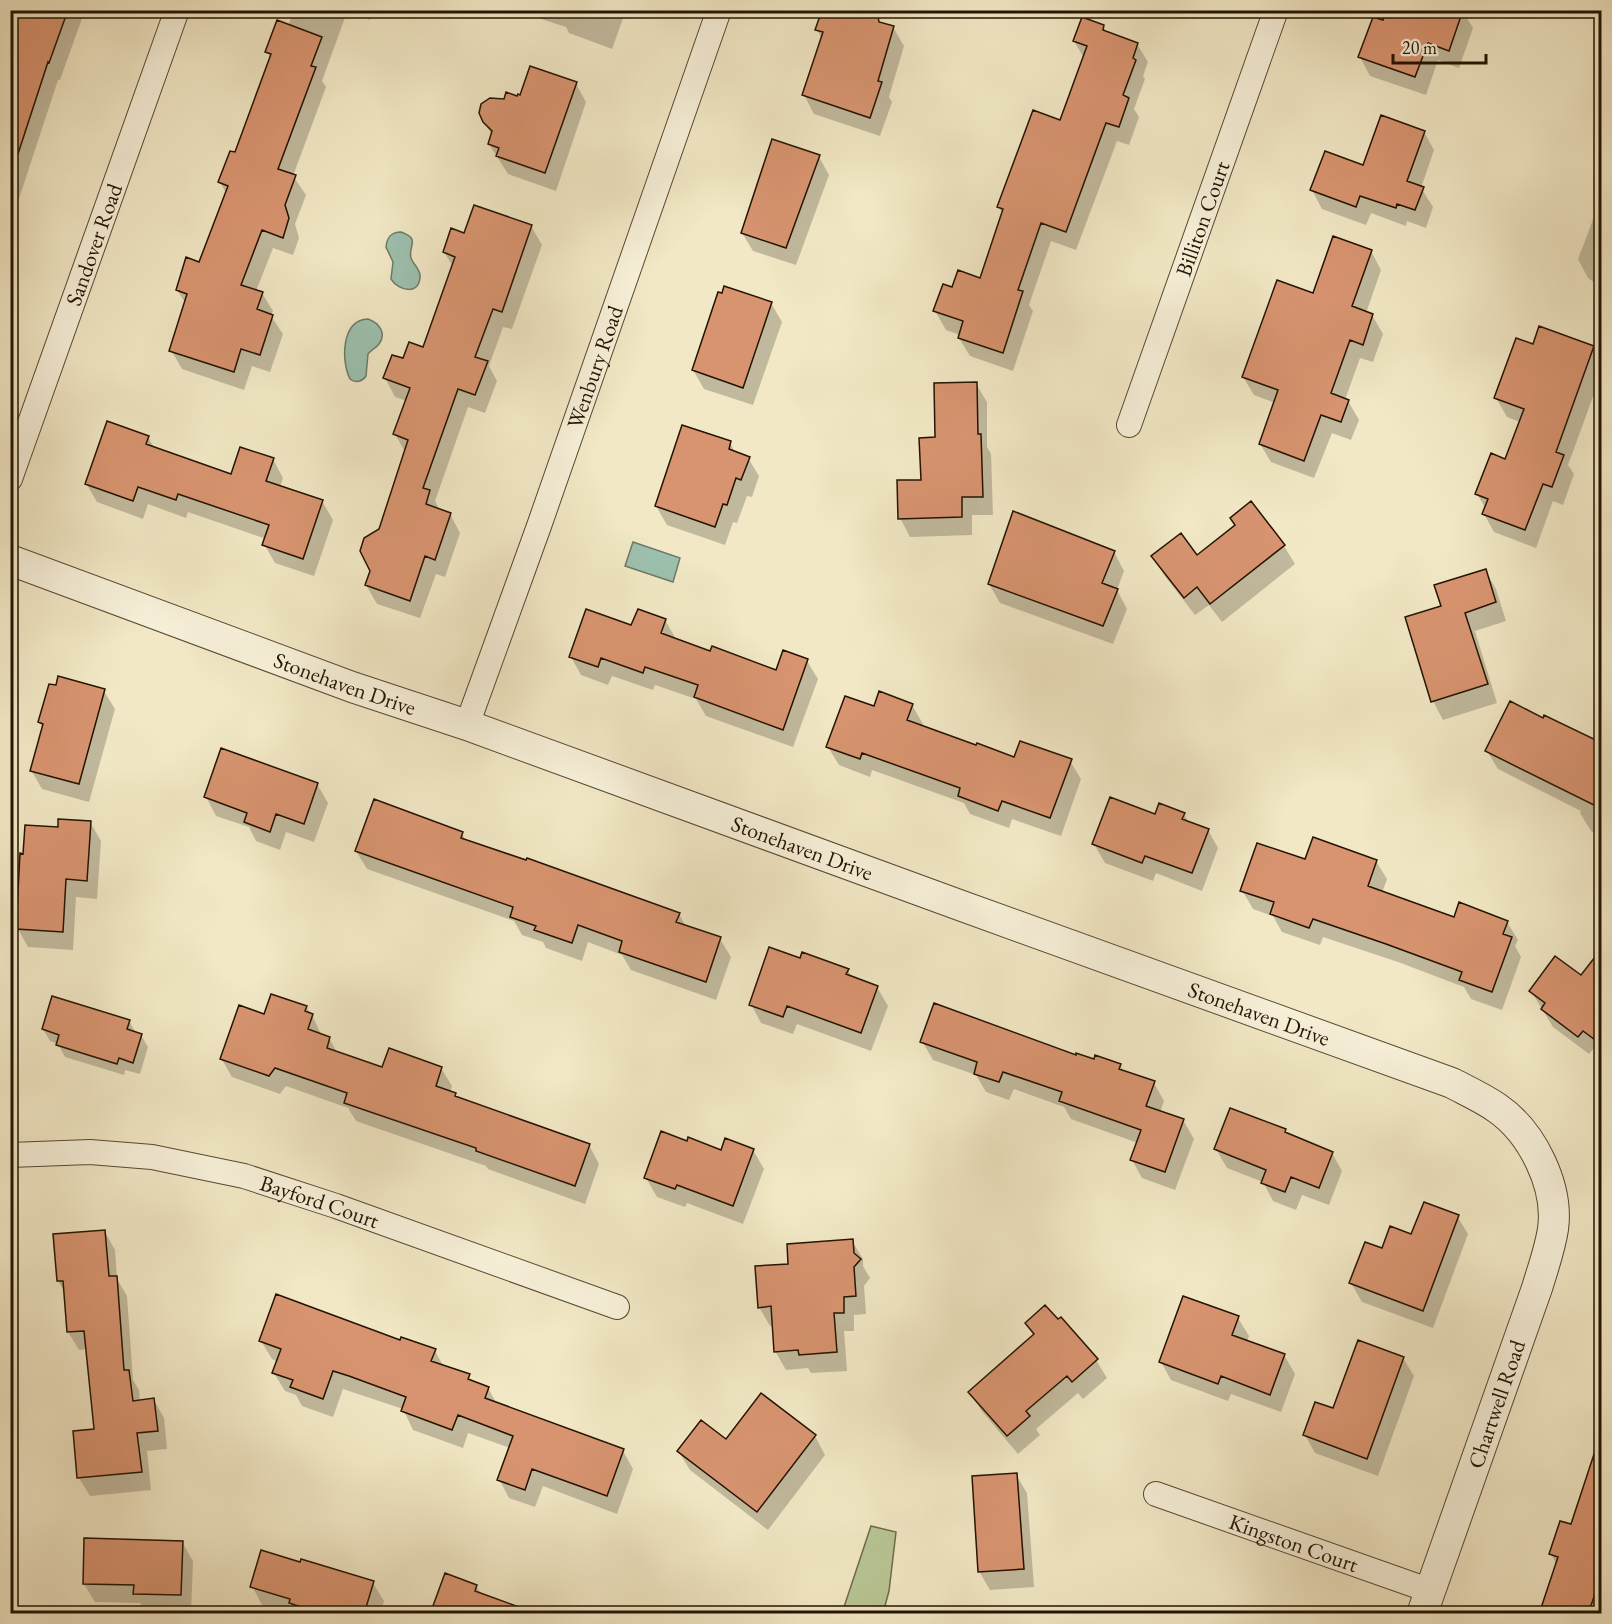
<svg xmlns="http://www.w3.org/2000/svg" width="1612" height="1624" font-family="'EB Garamond',serif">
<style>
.green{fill:#b9c695;stroke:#6e6c4a;stroke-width:1.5}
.water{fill:#9cc1af;stroke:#6c7b69;stroke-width:1.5}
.shadow{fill:#0003}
.building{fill:#d89470;stroke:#231300;stroke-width:1.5}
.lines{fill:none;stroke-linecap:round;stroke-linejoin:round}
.minor-casing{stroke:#574831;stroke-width:26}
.tertiary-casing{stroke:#574831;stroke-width:32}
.minor{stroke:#f7f0d9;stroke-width:24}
.tertiary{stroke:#f7f0d9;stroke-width:30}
.labels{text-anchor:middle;stroke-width:6;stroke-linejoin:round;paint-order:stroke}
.street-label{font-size:22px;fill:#231300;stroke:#f7f0d9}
</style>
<rect width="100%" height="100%" fill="#f2e8c5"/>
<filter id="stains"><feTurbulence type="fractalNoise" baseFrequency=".00333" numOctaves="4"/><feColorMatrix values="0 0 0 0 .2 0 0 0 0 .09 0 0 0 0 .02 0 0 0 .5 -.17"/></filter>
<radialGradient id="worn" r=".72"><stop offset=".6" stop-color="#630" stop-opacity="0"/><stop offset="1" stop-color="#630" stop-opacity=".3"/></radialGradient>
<path class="green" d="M871,1526L896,1532L889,1591L883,1613H842Z"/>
<path class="water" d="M401,232C421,239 408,245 411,258C413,264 419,268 420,275C421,295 399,292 391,279L393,262L386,247C387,237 391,232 401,232Z
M368,319C379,323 387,333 379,344C376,348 371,350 368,354L366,376C362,382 355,383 350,379C341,361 341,320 368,319Z
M633,542L680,558L673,582L625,566Z"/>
<path class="shadow" d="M10,10H85L60,80H58L10,226Z
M294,10H374L370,20L347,12L322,81L326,87L293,176L306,195L295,224L299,238L293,255L273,248L256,291L262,293L273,311L271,316L283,334L270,372L252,366L244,390L182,369L171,350L186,304L177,290L200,263L226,193L220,182L236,154L271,58L267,52L288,26Z
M529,10H626L612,49L569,33L566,27L532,16Z
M1152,10H1169L1167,15Z
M1462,10L1473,28L1459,68L1438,60L1426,95L1370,76L1360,57L1384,22Z
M877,17L881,24L893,27L904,46L889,97L892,102L880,136L814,114L804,95L822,39L817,30Z
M1103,26L1107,33L1137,44L1148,62L1143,76L1145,79L1134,109L1139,117L1129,145L1117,141L1076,250L1051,241L1029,305L1033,311L1013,371L970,356L959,338L960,335L946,330L935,311L953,289L981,279L1003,214L998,206L1061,122L1084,58L1074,41Z
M576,84L586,102L556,191L508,174L489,144L492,135L481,117L505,101Z
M1424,132L1434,150L1421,188L1433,207L1426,228L1407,221L1406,226L1371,213L1366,225L1322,209L1312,190L1364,167Z
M819,157L829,175L796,265L753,251L742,233Z
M1602,196V288L1588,278L1578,259Z
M531,226L542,245L512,329L503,327L489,366L497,381L485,413L468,407L435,501L440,511L450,514L460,533L445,577L436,574L420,618L377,604L366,585L380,530L405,452L395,434L407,401L395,397L385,378L403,360L424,349L453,267L444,252L465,235Z
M1371,251L1381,270L1366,313L1372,315L1383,334L1373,362L1360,358L1345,400L1348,401L1359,420L1351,440L1332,433L1314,478L1271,462L1260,444L1275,403L1254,395L1243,377L1314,294Z
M771,303L782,322L753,405L704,389L693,370Z
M1534,346L1593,347L1602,361V372L1568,465L1574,474L1563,505L1553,501L1536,548L1494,532L1484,514L1486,509L1477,494L1506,460L1520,422L1507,417L1496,398Z
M976,384L987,402V447L991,454L993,515H972V535L910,537L900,518Z
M148,437L155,449L232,476L273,459L283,478L280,487L322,501L333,520L314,576L275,563L264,544L266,539L188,512L186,518L148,504L143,519L97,502L86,483Z
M730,443L736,454L748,458L759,476L752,497L747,496L737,523L733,522L725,545L667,525L656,506Z
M1284,546L1295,564L1222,622L1209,605L1195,615L1164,575L1153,557H1197Z
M1114,552L1124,571L1117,590L1127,609L1113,644L1000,603L989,584Z
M1485,570L1496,589L1506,621L1475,631L1497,703L1443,720L1433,701L1442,607Z
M665,620L676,639L711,653L777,672L807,661L818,679L793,747L706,716L696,699L655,685L653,690L612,676L608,685L581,675L571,657L632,627Z
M104,691L115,709L89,802L42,789L31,770L43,728L40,722Z
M912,705L923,724L921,727L1015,759L1070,761L1081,779L1061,836L1012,819L1009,828L970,814L964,803L872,770L870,777L839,765L828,747L875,708Z
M1602,745V836L1591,831L1580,813L1581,811L1498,769L1487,751Z
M317,784L328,803L314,842L286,832L280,850L256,841L249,827L216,816L206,797Z
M1184,814L1189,823L1208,830L1218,848L1202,891L1156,873L1153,881L1105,863L1094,844L1156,816Z
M90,822L101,841L97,899L76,897L73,950L28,947L18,929L59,829Z
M462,834L466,841L679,914L686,927L720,939L731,957L716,1000L631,970L622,955L588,942L582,961L546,948L543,942L522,935L514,921L367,869L356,851Z
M1306,861H1376L1387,879L1382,893L1455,919L1507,922L1518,940L1515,946L1521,957L1502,1010L1471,999L1464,987L1398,962L1323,937L1320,945L1282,932L1273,916L1253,909L1242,890Z
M1602,952V1054L1594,1048L1589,1054L1553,1027L1531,991L1582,977Z
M801,960L848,970L852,978L877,987L888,1006L871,1051L797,1024L793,1034L761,1023L751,1004Z
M306,1007L312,1015L322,1036L329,1038L338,1054L383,1069L441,1068L452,1086L450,1093L455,1094L457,1098L589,1145L599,1164L585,1204L488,1169L486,1166L356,1121L348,1108L286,1086L280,1094L232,1077L221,1058L265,1016Z
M129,1021L136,1033L141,1035L148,1047L140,1074L125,1070L124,1075L65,1057L58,1044L50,1041L43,1029Z
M922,1041L1076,1057L1120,1065L1124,1072L1154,1083L1164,1101L1160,1112L1183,1120L1194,1139L1175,1190L1142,1178L1132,1160L1138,1143L1071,1119L1064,1107L1014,1089L1009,1100L986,1092L976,1075L933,1060Z
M1285,1130L1288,1135L1332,1153L1342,1171L1329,1205L1302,1195L1296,1210L1273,1201L1263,1182L1227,1168L1216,1149Z
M688,1143L722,1151L753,1150L764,1169L743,1224L687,1203L685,1207L657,1197L646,1178Z
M1457,1216L1468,1234L1433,1328L1362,1302L1351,1283L1383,1250Z
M105,1232L115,1250L117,1279L127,1296L133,1380L139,1390L140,1402L154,1400L164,1418L167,1449L147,1451L151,1490L90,1496L79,1478L96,1430L87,1349L79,1350L68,1332L66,1294L58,1281Z
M852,1241L863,1259V1266L870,1278L864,1286L866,1314L854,1315V1331H844L847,1371L811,1373L808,1368L786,1370L775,1351L774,1325L770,1326L759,1307L790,1266Z
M1238,1318L1249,1336L1247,1342L1284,1355L1295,1374L1281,1412L1231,1394L1228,1401L1171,1380L1161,1362Z
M1027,1324L1096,1360L1107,1378L1083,1399L1078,1393L1036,1429L1040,1435L1018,1454L981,1410L970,1392L1034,1336Z
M261,1341H401L435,1351L444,1367L469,1376L473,1383L488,1388L497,1404L623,1451L633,1469L617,1514L543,1486L535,1507L509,1498L499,1479L510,1448L468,1433L463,1448L413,1430L403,1409L343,1389L333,1417L302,1406L296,1395L285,1391L274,1373L278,1362L272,1359Z
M1403,1358L1414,1376L1378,1476L1315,1453L1305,1435L1334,1410Z
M1602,1412V1436L1596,1427Z
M815,1436L825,1455L768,1530L690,1470L679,1452L727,1441Z
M1016,1475L1027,1493L1034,1587L990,1590L979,1571Z
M1602,1488V1614H1540L1557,1565L1551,1554Z
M182,1542L193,1561L191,1613L145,1612L140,1603L95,1602L84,1584Z
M373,1583L384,1601L380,1614H290L262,1605L252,1586Z
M476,1586L481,1594L528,1612L531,1606L551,1614H431Z"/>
<path class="building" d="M10,10H68L49,63L48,62L16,160H10Z
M822,10H862L878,16L879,22L894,26L878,81L882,82L870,118L802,95L823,32L815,30Z
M1393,10H1463L1449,51L1428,43L1415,77L1358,57L1373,17L1383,20L1385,15L1391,16Z
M1082,17L1104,25L1103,30L1138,43L1133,58L1136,60L1123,95L1129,98L1119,127L1106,123L1066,232L1041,223L1018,290L1023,291L1003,353L958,338L963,321L933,311L943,284L952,287L958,270L980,278L1003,209L997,207L1033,110L1060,120L1087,46L1073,41Z
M277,20L322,37L311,66L316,67L278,169L296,175L285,205L289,218L283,238L262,230L241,285L263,292L257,309L273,315L260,355L241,349L234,372L169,351L187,294L176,290L186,257L199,262L228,186L218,182L230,151L235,152L271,54L265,52Z
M530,66L577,82L545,173L496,156L499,148L488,144L492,131L483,122L479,113L481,104L490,98L504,99L506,92L517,96L518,94L520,95Z
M1381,115L1425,131L1407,181L1424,187L1415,210L1397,204L1396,208L1360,196L1356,207L1310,190L1325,151L1363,165Z
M772,139L820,155L786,248L741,233Z
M474,205L532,225L502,312L493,309L475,357L488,361L475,395L458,389L423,488L430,490L426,504L451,513L435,560L425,556L410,601L365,585L370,571L360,551L364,538L379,529L408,440L393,434L410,388L383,378L392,355L403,358L409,342L423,347L455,257L443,252L451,228L464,233Z
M1333,236L1372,250L1352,306L1373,314L1363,345L1350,340L1331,393L1349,400L1341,422L1321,415L1304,461L1259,444L1278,390L1242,377L1277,280L1313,293Z
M724,286L772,302L743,388L692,370L718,292L722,293Z
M1539,326L1594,346L1556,452L1564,455L1552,487L1543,484L1525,530L1482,514L1488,499L1475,494L1491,453L1505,459L1524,409L1494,398L1516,338L1533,344Z
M977,382L978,434H981L983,497H962V517L898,519L897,480H921L919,438L935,437L934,383Z
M107,421L149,436L146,444L231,474L240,447L274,458L266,481L323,500L303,559L262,545L269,525L178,494L176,500L138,487L133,501L85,484Z
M682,425L731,441L729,449L750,457L741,480L736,478L727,505L723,504L715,527L655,506Z
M1251,501L1285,545L1210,604L1197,587L1184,598L1151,556L1181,533L1197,555L1235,525L1230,518Z
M1013,511L1115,551L1102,583L1118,589L1103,626L988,584Z
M1486,569L1496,602L1465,613L1488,684L1431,702L1405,617L1441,606L1434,585Z
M586,609L631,625L638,609L666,619L661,633L710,651L712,646L776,670L783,650L808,659L783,730L694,697L698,685L645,667L643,673L601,658L598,667L569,657Z
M58,676L105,689L79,784L30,771L43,724L38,722L49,684L56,685Z
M879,691L913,704L907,720L976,745L977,743L1014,757L1020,741L1072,759L1050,818L1002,801L998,811L958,796L960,788L862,753L860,759L826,747L845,696L874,706Z
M1510,701L1543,718L1544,715L1602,743V809L1485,751Z
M221,748L318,783L304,824L276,814L270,832L244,822L247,813L204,797Z
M1110,797L1155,814L1159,803L1185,813L1182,819L1209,829L1192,873L1145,856L1142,863L1092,844Z
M374,799L463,832L461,838L526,860L527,858L680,913L676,922L721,937L706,982L619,952L622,941L578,925L572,943L534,930L536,926L510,917L513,907L355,851Z
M58,819L91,821L87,881L66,879L63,932L16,929L20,853L23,854L25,825L58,827Z
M1313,837L1377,860L1368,886L1454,917L1459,902L1508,921L1503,934L1512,937L1492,992L1459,980L1462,972L1386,944L1313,919L1309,928L1270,914L1274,902L1240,891L1257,843L1305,859Z
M769,947L800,958L802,952L849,969L846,974L878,986L861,1033L787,1006L783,1017L749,1005Z
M1602,948V1045L1583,1031L1578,1037L1541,1009L1545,1003L1529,991L1555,956L1581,975Z
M271,994L307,1006L305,1011L313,1014L308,1029L330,1037L327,1048L382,1067L389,1048L442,1067L436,1086L456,1093L455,1096L590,1144L575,1186L476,1151V1148L344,1103L347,1093L275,1068L269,1076L220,1059L239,1005L264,1014Z
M52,996L130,1020L127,1029L142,1034L133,1063L119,1058L117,1064L56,1045L59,1035L42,1029Z
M934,1003L1076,1055V1053L1094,1059L1095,1055L1121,1064L1119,1069L1155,1081L1146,1106L1184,1119L1165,1172L1130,1160L1141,1130L1059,1101L1062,1092L1003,1072L999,1082L974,1074L977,1062L920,1042Z
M1230,1108L1286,1129L1285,1132L1333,1152L1319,1188L1291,1177L1285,1192L1261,1183L1266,1170L1214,1149Z
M661,1131L687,1141L688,1137L721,1150L725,1138L754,1149L733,1206L677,1185L675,1189L644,1178Z
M1424,1202L1459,1215L1423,1311L1349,1283L1365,1242L1382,1248L1390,1226L1411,1234Z
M105,1230L109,1276H117L124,1370H129L133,1401L154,1398L158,1431L137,1433L142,1472L77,1478L73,1431L94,1429L84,1331L67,1332L63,1281H57L53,1234Z
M853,1239L854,1253L861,1259L854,1267L856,1296L844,1297V1313H834L837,1352L799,1355L798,1350L774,1352L771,1306L758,1308L755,1266L788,1264L787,1244Z
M276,1294L400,1340L401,1337L436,1349L431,1361L470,1374L468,1379L489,1387L485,1398L624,1449L607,1496L532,1469L525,1490L497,1480L513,1436L458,1415L452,1430L401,1411L406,1397L349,1376L333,1371L323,1399L290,1387L293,1380L272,1373L281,1349L259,1341Z
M1183,1296L1239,1316L1232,1335L1285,1354L1270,1395L1221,1376L1218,1384L1159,1362Z
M1045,1305L1058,1319L1061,1317L1098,1359L1072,1382L1067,1376L1026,1411L1030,1416L1007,1436L968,1392L1034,1334L1025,1323Z
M1358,1340L1404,1357L1367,1459L1303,1435L1315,1402L1333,1408Z
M761,1393L816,1435L757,1512L677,1451L701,1420L726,1439Z
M1597,1445L1602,1446V1574L1588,1614H1539L1558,1557L1549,1554L1560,1521L1571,1524Z
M1017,1473L1024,1569L978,1572L972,1476Z
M84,1538L183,1541L181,1595L133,1594L134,1585L83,1584Z
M261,1550L300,1562L301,1559L374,1581L364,1614H323L289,1603L290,1599L250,1587Z
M445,1573L477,1585L475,1591L530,1611L529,1614H430Z"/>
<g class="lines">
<defs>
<g id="minor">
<path id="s1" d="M1129,425L1276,10"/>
<path id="s2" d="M10,479L177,10"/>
<path id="s3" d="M467,725L539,526L719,10"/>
<path id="s4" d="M10,1155L90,1152L152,1157L244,1176L336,1206L617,1307"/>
<path id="s5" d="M1156,1494L1431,1591"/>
</g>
<g id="tertiary">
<path id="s6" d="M10,560L352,687L467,725L962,906L1452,1083C1467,1091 1483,1098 1497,1108C1532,1132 1559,1186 1553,1229C1550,1249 1543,1268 1537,1288L1422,1614"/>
</g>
</defs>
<use href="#minor" class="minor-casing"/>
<use href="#tertiary" class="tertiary-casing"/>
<use href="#minor" class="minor"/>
<use href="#tertiary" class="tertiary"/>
</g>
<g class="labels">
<g class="street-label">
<text dy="8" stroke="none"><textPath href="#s1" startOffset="219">Billiton Court</textPath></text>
<text dy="8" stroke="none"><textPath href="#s2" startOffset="249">Sandover Road</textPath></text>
<text dy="8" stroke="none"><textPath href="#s3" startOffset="380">Wenbury Road</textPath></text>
<text dy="8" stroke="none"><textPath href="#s6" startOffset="357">Stonehaven Drive</textPath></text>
<text dy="8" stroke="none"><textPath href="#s6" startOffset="843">Stonehaven Drive</textPath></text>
<text dy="8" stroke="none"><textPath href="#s6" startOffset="1329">Stonehaven Drive</textPath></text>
<text dy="8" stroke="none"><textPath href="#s4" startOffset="316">Bayford Court</textPath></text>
<text transform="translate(1496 1404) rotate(-71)" y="8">Chartwell Road</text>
<text dy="8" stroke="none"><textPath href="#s5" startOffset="146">Kingston Court</textPath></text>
</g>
</g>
<rect width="1612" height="1624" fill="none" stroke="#f2e8c5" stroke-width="36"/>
<rect x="12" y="12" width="1588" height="1600" fill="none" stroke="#231300" stroke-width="3"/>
<rect x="18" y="18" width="1576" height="1588" fill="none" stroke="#231300" stroke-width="1.5"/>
<path d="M1393 54v9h93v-9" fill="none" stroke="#231300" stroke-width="3"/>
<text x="1402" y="54" font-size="18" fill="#231300" stroke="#f7f0d9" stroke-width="4.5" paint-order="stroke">20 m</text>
<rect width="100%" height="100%" filter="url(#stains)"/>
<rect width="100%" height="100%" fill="url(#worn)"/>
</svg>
